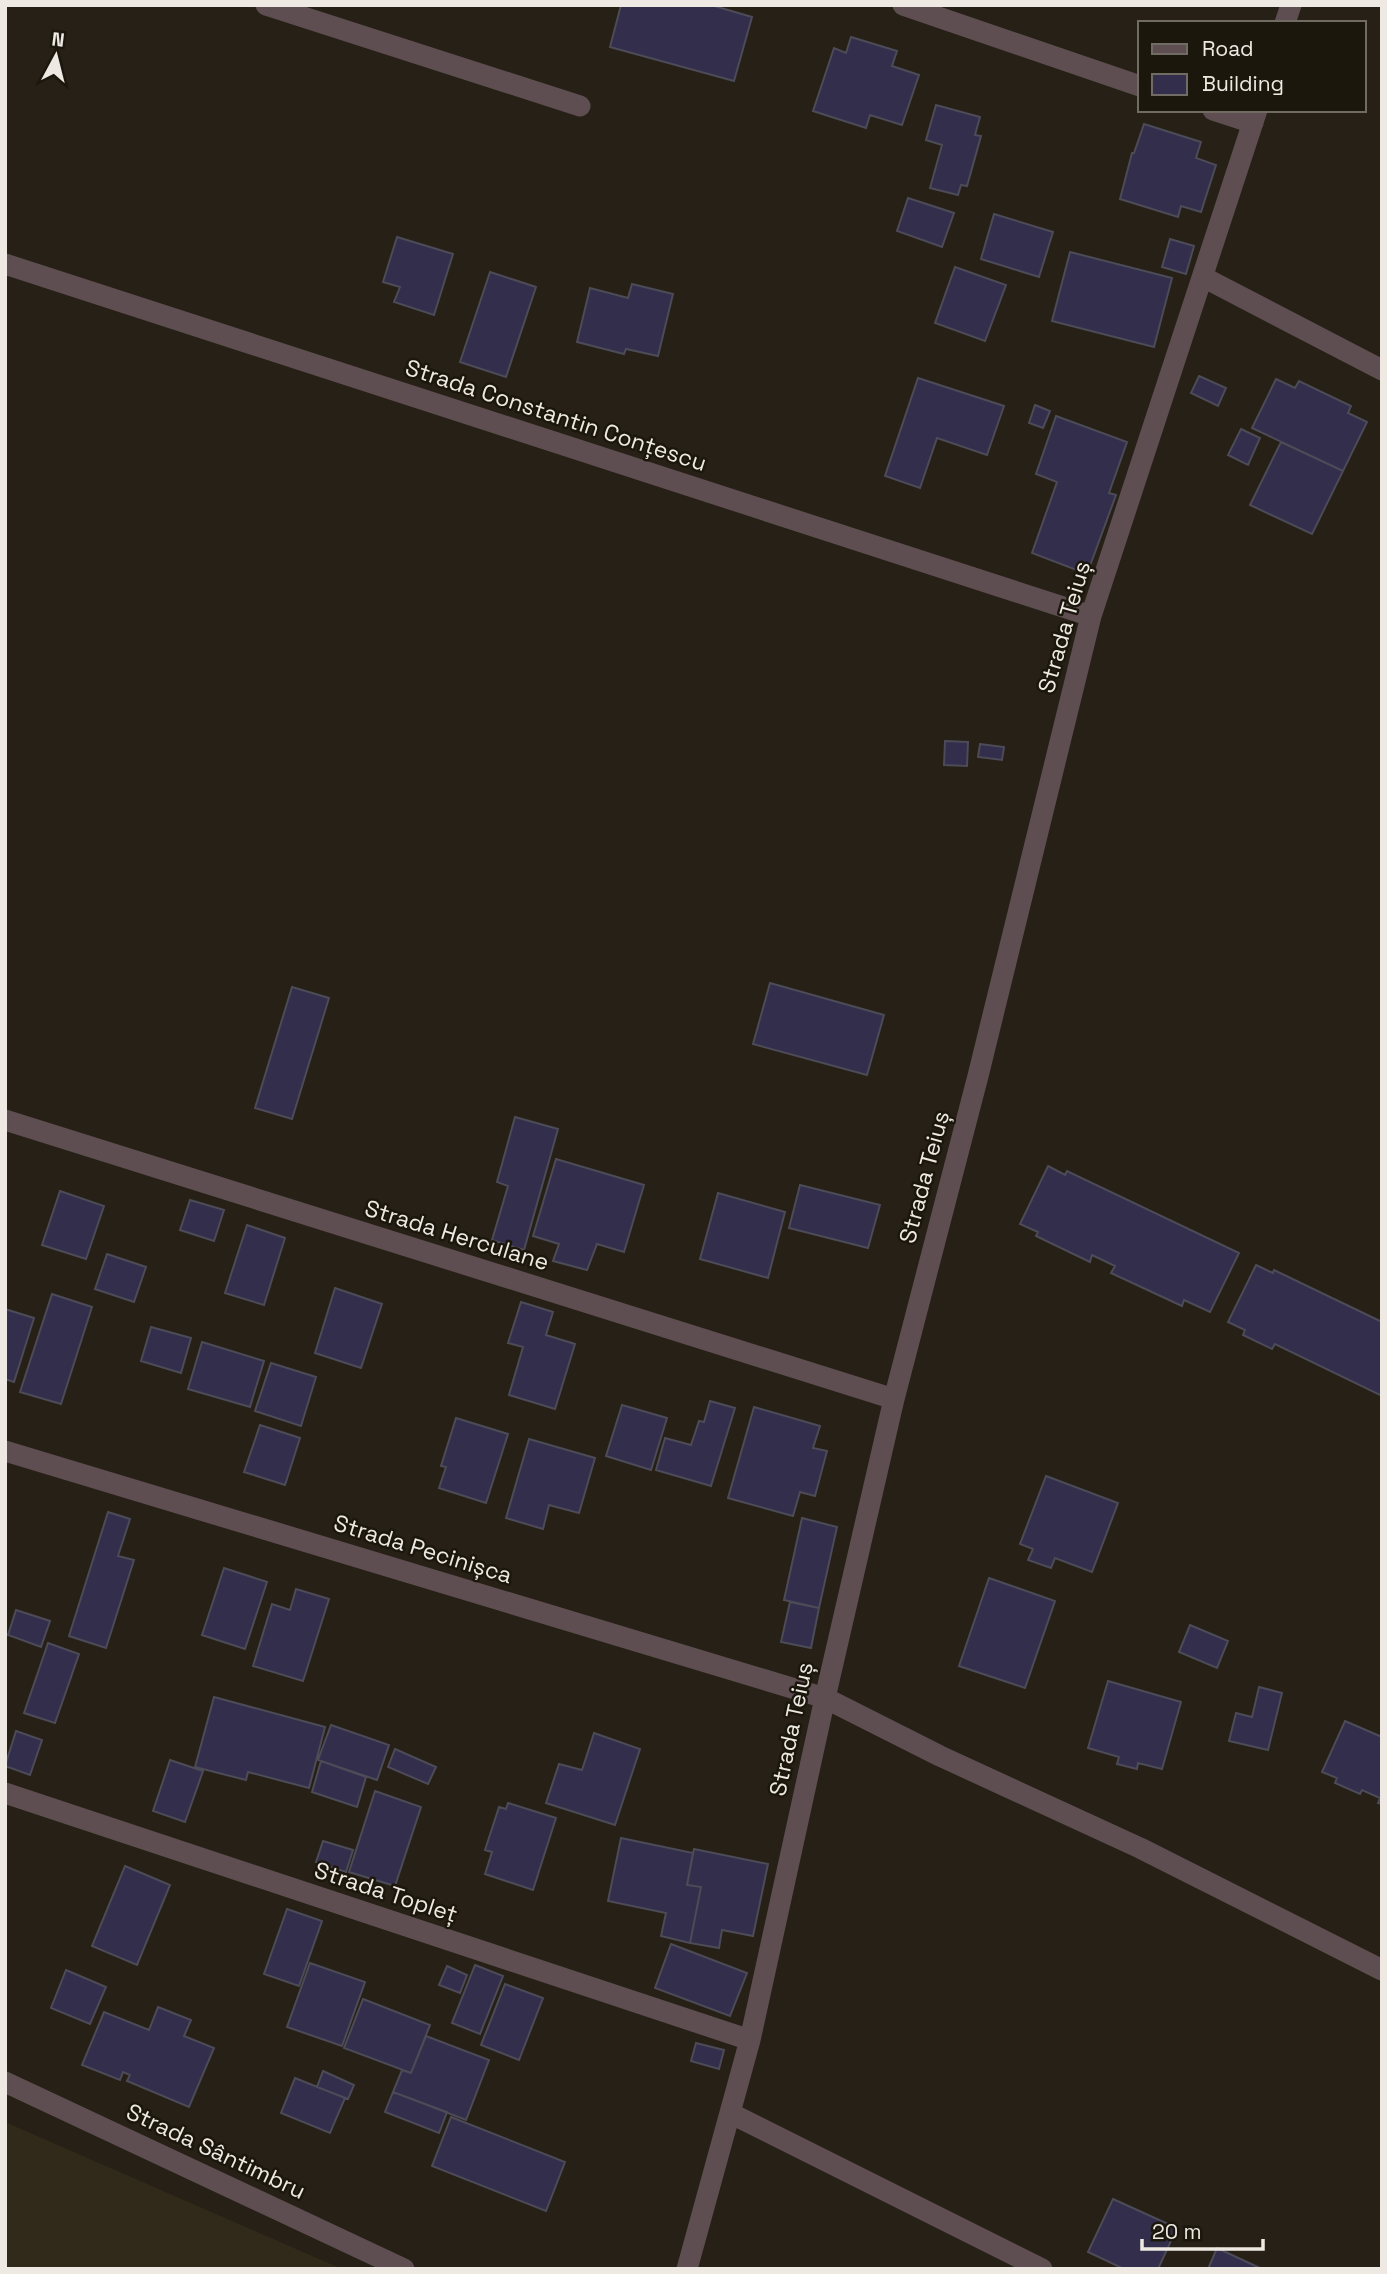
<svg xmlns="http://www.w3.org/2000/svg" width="1387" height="2274" font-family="'Space Grotesk',sans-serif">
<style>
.built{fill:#312919}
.building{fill:#332e4b;stroke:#4c4b57;stroke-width:2}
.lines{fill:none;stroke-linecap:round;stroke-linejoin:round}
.street{stroke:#5f4e51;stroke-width:21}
.labels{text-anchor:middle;stroke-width:5;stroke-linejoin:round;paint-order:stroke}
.street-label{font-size:23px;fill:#eeeae3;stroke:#1c170d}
</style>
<rect width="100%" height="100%" fill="#262016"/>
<path class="built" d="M5,2122L342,2269H5Z"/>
<path class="building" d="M621,5H711L752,17L734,81L610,47Z
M851,37L897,51L892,66L919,75L902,125L870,115L866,128L813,111L834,48L846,53Z
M936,105L980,117L975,135L981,136L967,186L961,185L958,195L930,188L942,145L926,140Z
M1144,124L1201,142L1196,158L1216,165L1201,212L1181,206L1178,217L1120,199L1132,153H1134Z
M908,198L954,213L942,247L897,231Z
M994,214L1053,232L1039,277L981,259Z
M397,237L453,254L434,315L394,302L400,287L383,282Z
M1170,239L1194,246L1186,274L1162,267Z
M1070,252L1172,278L1154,347L1052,321Z
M955,267L1006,285L985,341L935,323Z
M490,272L536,287L506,377L460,362Z
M632,284L673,294L658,356L626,349L624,354L577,342L590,288L628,298Z
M1199,376L1226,388L1218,406L1191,393Z
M918,378L1004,406L987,455L937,438L920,488L885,476Z
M1276,379L1295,388L1299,381L1351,406L1348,413L1367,422L1343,471L1252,428Z
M1035,405L1050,411L1043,428L1029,423Z
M1056,416L1127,442L1109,493L1116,495L1087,574L1032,553L1057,482L1036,474Z
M1241,429L1260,438L1248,465L1228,455Z
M1281,442L1343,471L1312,534L1250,505Z
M945,741L968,742L967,766L944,765Z
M980,744L1004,747L1002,760L978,757Z
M770,983L884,1015L867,1075L753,1044Z
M292,987L329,998L292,1119L255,1108Z
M515,1117L558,1129L524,1250L492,1240L508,1186L497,1182Z
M556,1159L644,1185L624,1252L597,1244L587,1270L553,1261L559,1244L533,1236Z
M1048,1166L1065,1175L1067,1171L1239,1253L1210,1312L1184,1300L1182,1306L1111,1273L1115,1266L1092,1255L1090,1262L1036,1236L1038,1232L1020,1224Z
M800,1185L880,1205L868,1248L789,1228Z
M60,1191L104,1206L86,1259L42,1245Z
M718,1193L785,1212L768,1278L700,1259Z
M190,1200L224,1210L214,1241L180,1230Z
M247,1225L285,1238L264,1305L225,1293Z
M107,1254L146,1267L134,1302L95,1289Z
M1256,1265L1273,1273L1274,1270L1382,1322V1396L1275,1344L1272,1349L1243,1335L1245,1330L1228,1322Z
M335,1288L382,1304L361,1368L315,1353Z
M52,1294L92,1307L61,1404L20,1392Z
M521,1302L553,1312L546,1335L575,1344L555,1409L509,1395L523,1347L508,1343Z
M5,1309L34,1318L14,1382L5,1379Z
M151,1327L191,1338L181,1373L141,1361Z
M202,1342L264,1361L250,1407L188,1389Z
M271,1363L316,1377L301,1426L255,1411Z
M710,1401L735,1408L711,1486L656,1470L665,1438L691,1445L699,1421L704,1422Z
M622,1405L667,1418L651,1470L606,1456Z
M754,1407L820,1426L813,1448L827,1451L815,1496L800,1492L793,1516L728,1498Z
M456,1418L508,1434L486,1503L439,1488L446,1467L441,1466Z
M260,1425L300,1438L285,1485L244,1472Z
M529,1439L595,1458L579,1513L549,1505L543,1529L506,1518Z
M1046,1476L1118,1503L1092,1572L1055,1558L1051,1568L1028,1560L1033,1549L1020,1544Z
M108,1512L130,1519L118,1556L134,1560L106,1648L69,1636Z
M802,1518L837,1527L819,1608L784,1600Z
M224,1568L267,1582L245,1649L202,1635Z
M989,1578L1055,1601L1025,1688L959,1666Z
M296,1589L329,1599L303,1681L253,1666L272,1604L290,1610Z
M790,1602L819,1608L811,1648L781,1642Z
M16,1610L50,1621L41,1647L8,1635Z
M1190,1625L1228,1641L1217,1668L1179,1652Z
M48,1643L79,1654L55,1723L24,1713Z
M1108,1681L1181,1702L1162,1769L1138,1763L1137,1769L1117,1764L1119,1757L1088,1748Z
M1259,1687L1282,1693L1268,1750L1229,1741L1236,1713L1252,1717Z
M214,1697L325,1727L309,1788L248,1772L246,1780L195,1767Z
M1345,1721L1382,1737V1804L1378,1803L1380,1798L1362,1790L1360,1794L1335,1783L1337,1778L1322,1772Z
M331,1725L389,1745L377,1780L318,1760Z
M16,1731L42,1740L30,1775L5,1766Z
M594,1733L640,1749L615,1825L546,1803L559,1764L582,1770Z
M395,1749L436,1767L428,1784L388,1767Z
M170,1760L203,1771L185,1822L153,1811Z
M321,1761L366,1777L357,1807L312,1792Z
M375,1791L421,1807L395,1886L349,1872Z
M508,1803L556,1818L533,1890L485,1874L492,1852L485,1850L499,1807L506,1809Z
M621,1838L693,1853L687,1885L701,1887L690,1943L661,1936L666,1913L608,1901Z
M323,1841L353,1850L346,1872L316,1862Z
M694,1849L768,1864L753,1936L722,1930L719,1948L690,1943L701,1887L687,1885Z
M125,1866L170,1885L137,1965L92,1946Z
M287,1909L322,1921L299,1986L264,1974Z
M671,1944L747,1973L730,2016L655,1988Z
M310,1963L365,1982L342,2046L287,2027Z
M475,1965L503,1976L480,2034L452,2023Z
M447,1966L467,1975L460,1993L439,1985Z
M66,1970L106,1987L90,2024L51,2008Z
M505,1984L543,1998L519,2060L481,2045Z
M363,1999L430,2025L411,2073L344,2048Z
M158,2007L191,2020L184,2036L214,2048L189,2107L127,2081L130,2075L123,2072L120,2080L82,2065L104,2012L149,2030Z
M426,2036L489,2060L466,2120L393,2092L402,2070L411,2073Z
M696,2043L724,2050L719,2069L691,2061Z
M323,2071L354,2085L348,2099L317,2087Z
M295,2078L345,2098L330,2133L281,2113Z
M393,2092L447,2112L439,2133L385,2112Z
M451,2117L565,2162L546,2211L432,2166Z
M1113,2199L1177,2228L1158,2269H1124L1088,2252Z
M1217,2248L1262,2269H1208Z"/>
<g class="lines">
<path class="street" d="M266,5L580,106
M903,5L1140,86
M1285,23L1291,5
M1213,110L1253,123
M5,264L1091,616
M1203,277L1382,370
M5,1120L894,1399
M5,1451L825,1698L940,1756L1140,1848L1382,1970
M5,1793L750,2040
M5,2082L404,2269
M732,2114L1042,2269
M687,2269L750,2040L825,1698L894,1399L978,1076L1091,616L1257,110"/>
</g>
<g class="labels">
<g class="street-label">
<text transform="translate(556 415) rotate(18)" y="8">Strada Constantin Conțescu</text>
<text transform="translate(1064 627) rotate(-74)" y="8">Strada Teiuș</text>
<text transform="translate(924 1177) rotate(-75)" y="8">Strada Teiuș</text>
<text transform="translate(457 1235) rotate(17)" y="8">Strada Herculane</text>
<text transform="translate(423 1549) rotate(17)" y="8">Strada Pecinișca</text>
<text transform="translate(791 1729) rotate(-78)" y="8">Strada Teiuș</text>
<text transform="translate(386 1892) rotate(18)" y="8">Strada Topleț</text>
<text transform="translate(216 2151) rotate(25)" y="8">Strada Sântimbru</text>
</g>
</g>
<rect width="1387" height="2274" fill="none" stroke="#eeeae3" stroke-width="14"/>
<rect x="1138" y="21" width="228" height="91" fill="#1c170d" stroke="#706b63" stroke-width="2"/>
<rect x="1152" y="44" width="35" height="10" fill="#5f4e51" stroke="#706b63" stroke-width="2"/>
<text x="1202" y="56" font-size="21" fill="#eeeae3">Road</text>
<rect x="1152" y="74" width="35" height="21" fill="#332e4b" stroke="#706b63" stroke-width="2"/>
<text x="1202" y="91" font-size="21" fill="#eeeae3">Building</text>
<g transform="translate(56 56) rotate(7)" stroke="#1c170d" stroke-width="5" paint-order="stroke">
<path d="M0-5L12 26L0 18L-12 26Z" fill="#eeeae3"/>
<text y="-10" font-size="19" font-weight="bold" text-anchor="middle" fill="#eeeae3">N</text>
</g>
<path d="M1142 2239v10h121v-10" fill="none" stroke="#eeeae3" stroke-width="3.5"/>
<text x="1152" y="2239" font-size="21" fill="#eeeae3" stroke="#1c170d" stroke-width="5" paint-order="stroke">20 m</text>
</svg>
